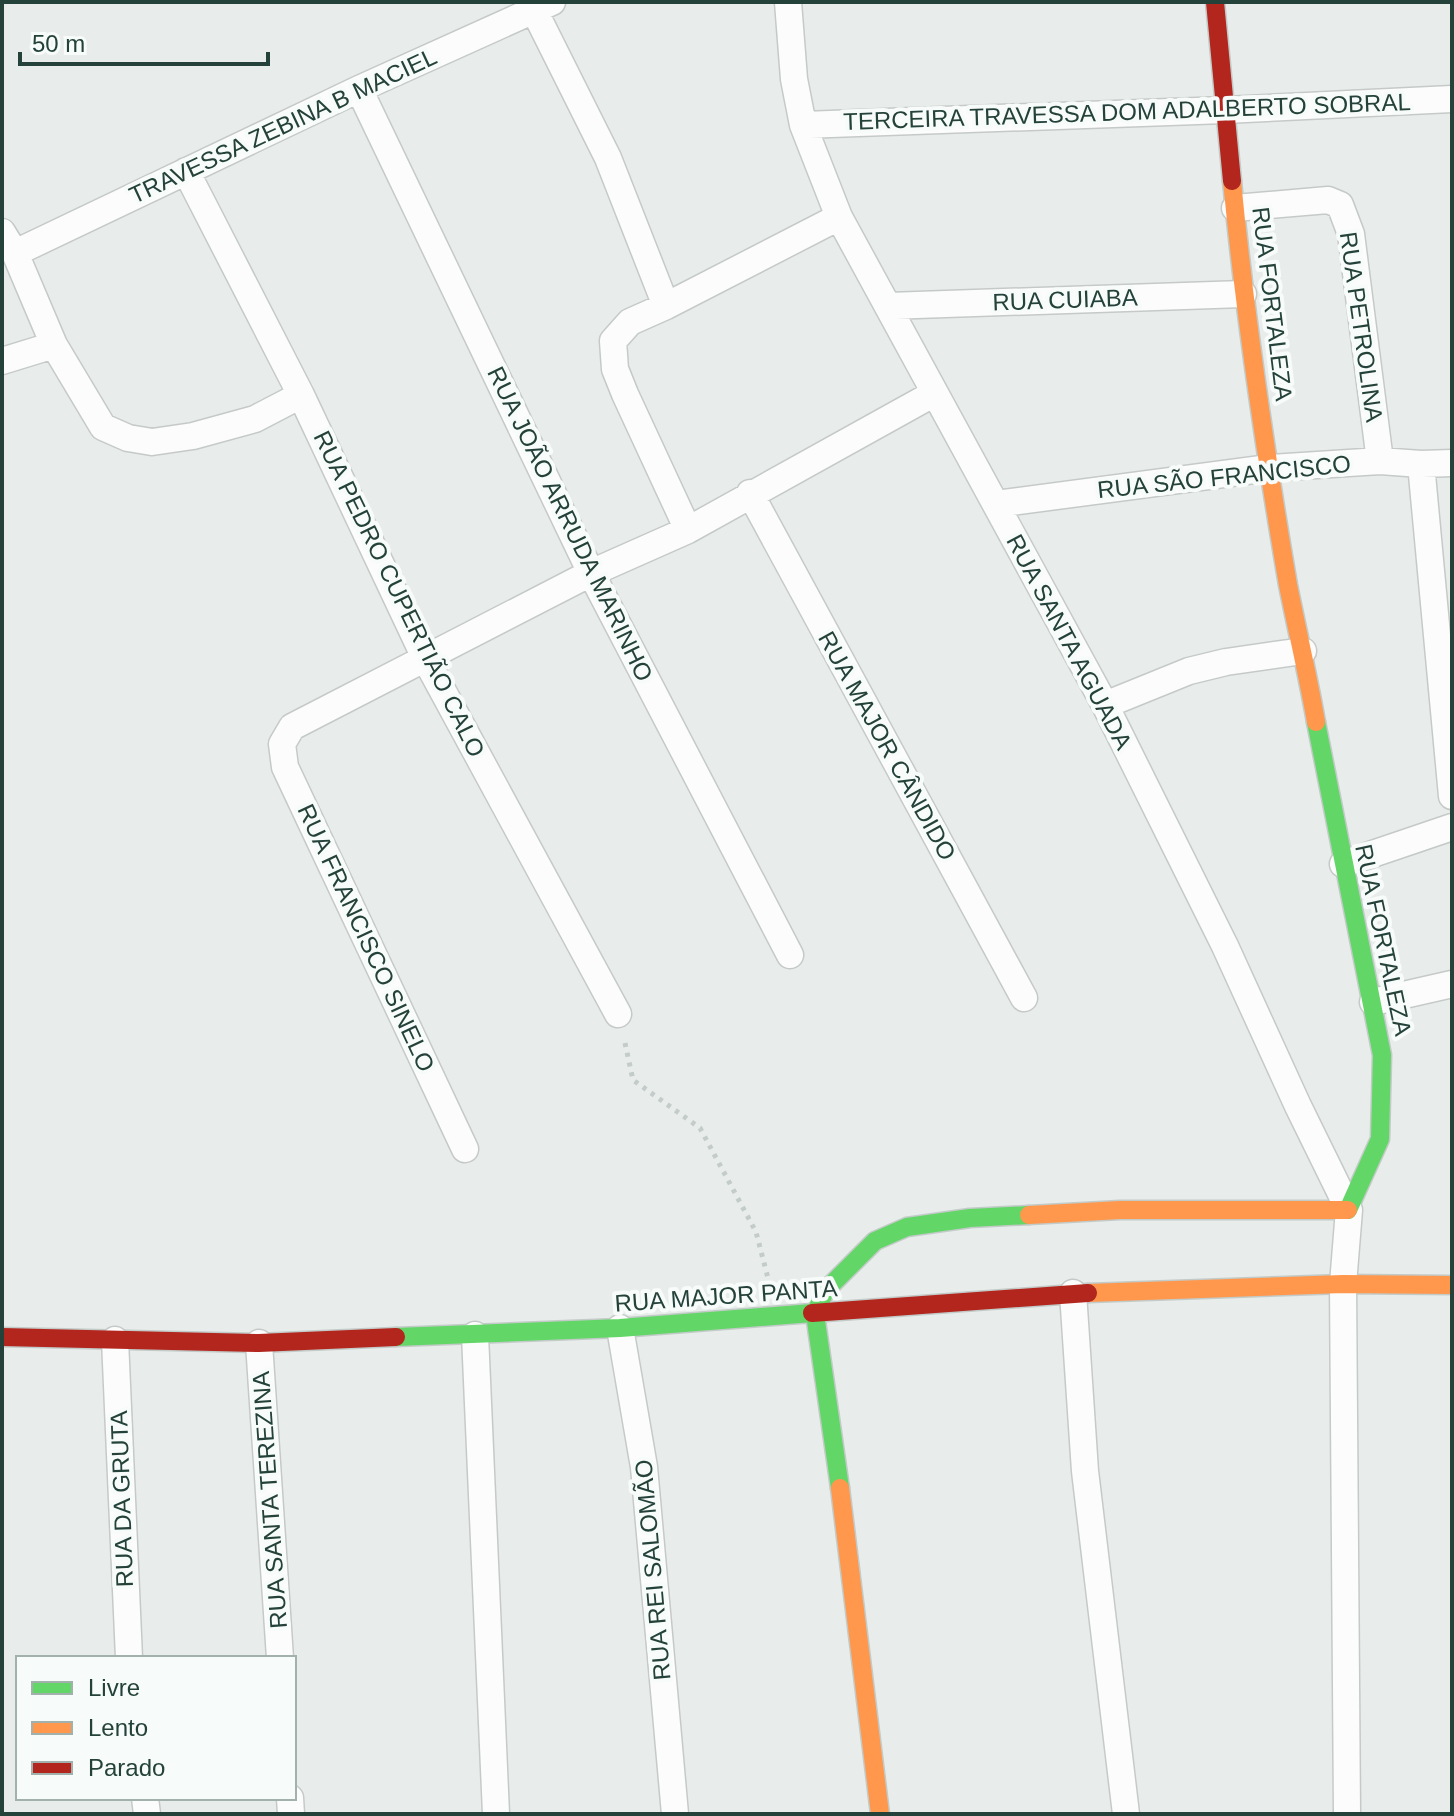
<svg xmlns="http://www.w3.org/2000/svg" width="1454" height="1816" font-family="Helvetica,sans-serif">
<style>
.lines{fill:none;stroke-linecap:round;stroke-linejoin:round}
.street-casing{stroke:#c5cac8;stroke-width:29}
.fast-casing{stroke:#c3cbc8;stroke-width:21}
.slow-casing{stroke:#c3cbc8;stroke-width:21}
.jam-casing{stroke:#c3cbc8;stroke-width:21}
.path{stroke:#c3ccca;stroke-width:5;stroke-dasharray:4 6;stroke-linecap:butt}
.street{stroke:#fcfcfc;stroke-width:26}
.fast{stroke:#63d668;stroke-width:18}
.slow{stroke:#ff974d;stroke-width:18}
.jam{stroke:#b3261e;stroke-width:18}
.labels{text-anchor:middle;stroke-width:8;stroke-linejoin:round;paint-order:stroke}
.street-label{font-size:24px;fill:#24423a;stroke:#f7fbf9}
</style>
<rect width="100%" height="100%" fill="#e8edeb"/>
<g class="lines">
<defs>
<path id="street" d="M788,2L794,79L803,125L839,217L1105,705L1225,946L1298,1106L1349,1210L1343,1284L1347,1814
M534,10L608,158L666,306
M359,89L591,573L790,955
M803,125L1225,110L1452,99
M186,171L301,395L426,660L618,1014
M1235,208L1328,200L1340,205L1351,234L1380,461
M2,232L15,253L54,345L103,427L128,438L152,442L193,436L255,419L301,395
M15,253L359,89L552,2
M888,306L1243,294
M2,361L54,345
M1421,464L1452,796
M750,493L1024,998
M996,504L1269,468L1380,461L1421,464L1452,463
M688,530L625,394L615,369L613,341L630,322L666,306L839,217
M1105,705L1189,671L1226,662L1303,651
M1343,864L1452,827
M1373,1002L1452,984
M465,1149L285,767L282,744L292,727L591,573L688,530L933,394
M1073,1293L1085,1471L1126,1814
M620,1328L644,1467L675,1814
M475,1335L496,1814
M115,1340L129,1658
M259,1343L280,1658
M145,1798L147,1814
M290,1798L291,1814"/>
<path id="fast" d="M1316,722L1382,1055L1380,1139L1348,1210
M396,1337L620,1328L812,1313
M840,1488L815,1314L825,1291L875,1241L907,1227L970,1218L1029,1215"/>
<path id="slow" d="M1232,181C1245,316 1265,451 1288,585C1297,630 1308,676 1316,722
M1029,1215L1120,1210H1348
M1088,1293L1343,1284L1452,1285
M840,1488L880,1814"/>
<path id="jam" d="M1215,2L1232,181
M812,1313L1088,1293
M2,1337L259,1343L396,1337"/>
</defs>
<use href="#street" class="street-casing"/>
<use href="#fast" class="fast-casing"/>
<use href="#slow" class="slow-casing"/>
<use href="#jam" class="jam-casing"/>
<path class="path" d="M625,1043L633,1080L700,1128L756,1232L769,1282"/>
<use href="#street" class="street"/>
<use href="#fast" class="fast"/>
<use href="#slow" class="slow"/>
<use href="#jam" class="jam"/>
</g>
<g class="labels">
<g class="street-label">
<text transform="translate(1127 112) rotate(-2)" y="8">TERCEIRA TRAVESSA DOM ADALBERTO SOBRAL</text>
<text transform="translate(283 126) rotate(-25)" y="8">TRAVESSA ZEBINA B MACIEL</text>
<text transform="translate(1065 300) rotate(-2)" y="8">RUA CUIABA</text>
<text transform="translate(1272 304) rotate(83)" y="8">RUA FORTALEZA</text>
<text transform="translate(1361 327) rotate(82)" y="8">RUA PETROLINA</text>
<text transform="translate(1224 477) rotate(-6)" y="8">RUA SÃO FRANCISCO</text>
<text transform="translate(570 524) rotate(64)" y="8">RUA JOÃO ARRUDA MARINHO</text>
<text transform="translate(399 594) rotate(64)" y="8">RUA PEDRO CUPERTIÃO CALO</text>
<text transform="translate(1069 642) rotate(62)" y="8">RUA SANTA AGUADA</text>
<text transform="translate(887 746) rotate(61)" y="8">RUA MAJOR CÂNDIDO</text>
<text transform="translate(366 938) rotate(65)" y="8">RUA FRANCISCO SINELO</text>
<text transform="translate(1383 940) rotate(78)" y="8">RUA FORTALEZA</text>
<text transform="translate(726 1296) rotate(-4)" y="8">RUA MAJOR PANTA</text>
<text transform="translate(122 1499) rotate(-92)" y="8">RUA DA GRUTA</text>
<text transform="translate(270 1500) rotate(-94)" y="8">RUA SANTA TEREZINA</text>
<text transform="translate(653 1570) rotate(-95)" y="8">RUA REI SALOMÃO</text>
</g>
</g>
<rect width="1454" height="1816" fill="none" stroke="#24423a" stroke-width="8"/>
<rect x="16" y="1656" width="280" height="144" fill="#f7fbf9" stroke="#a3b1ad" stroke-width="2"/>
<rect x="32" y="1682" width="40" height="12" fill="#63d668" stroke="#a3b1ad" stroke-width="2"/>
<text x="88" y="1696" font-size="24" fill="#24423a">Livre</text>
<rect x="32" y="1722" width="40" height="12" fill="#ff974d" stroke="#a3b1ad" stroke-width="2"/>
<text x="88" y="1736" font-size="24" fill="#24423a">Lento</text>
<rect x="32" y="1762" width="40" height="12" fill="#b3261e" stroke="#a3b1ad" stroke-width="2"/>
<text x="88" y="1776" font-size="24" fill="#24423a">Parado</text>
<path d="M20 52v12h248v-12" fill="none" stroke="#24423a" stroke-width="4"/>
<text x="32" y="52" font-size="24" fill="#24423a" stroke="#f7fbf9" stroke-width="6" paint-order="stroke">50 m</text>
</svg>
